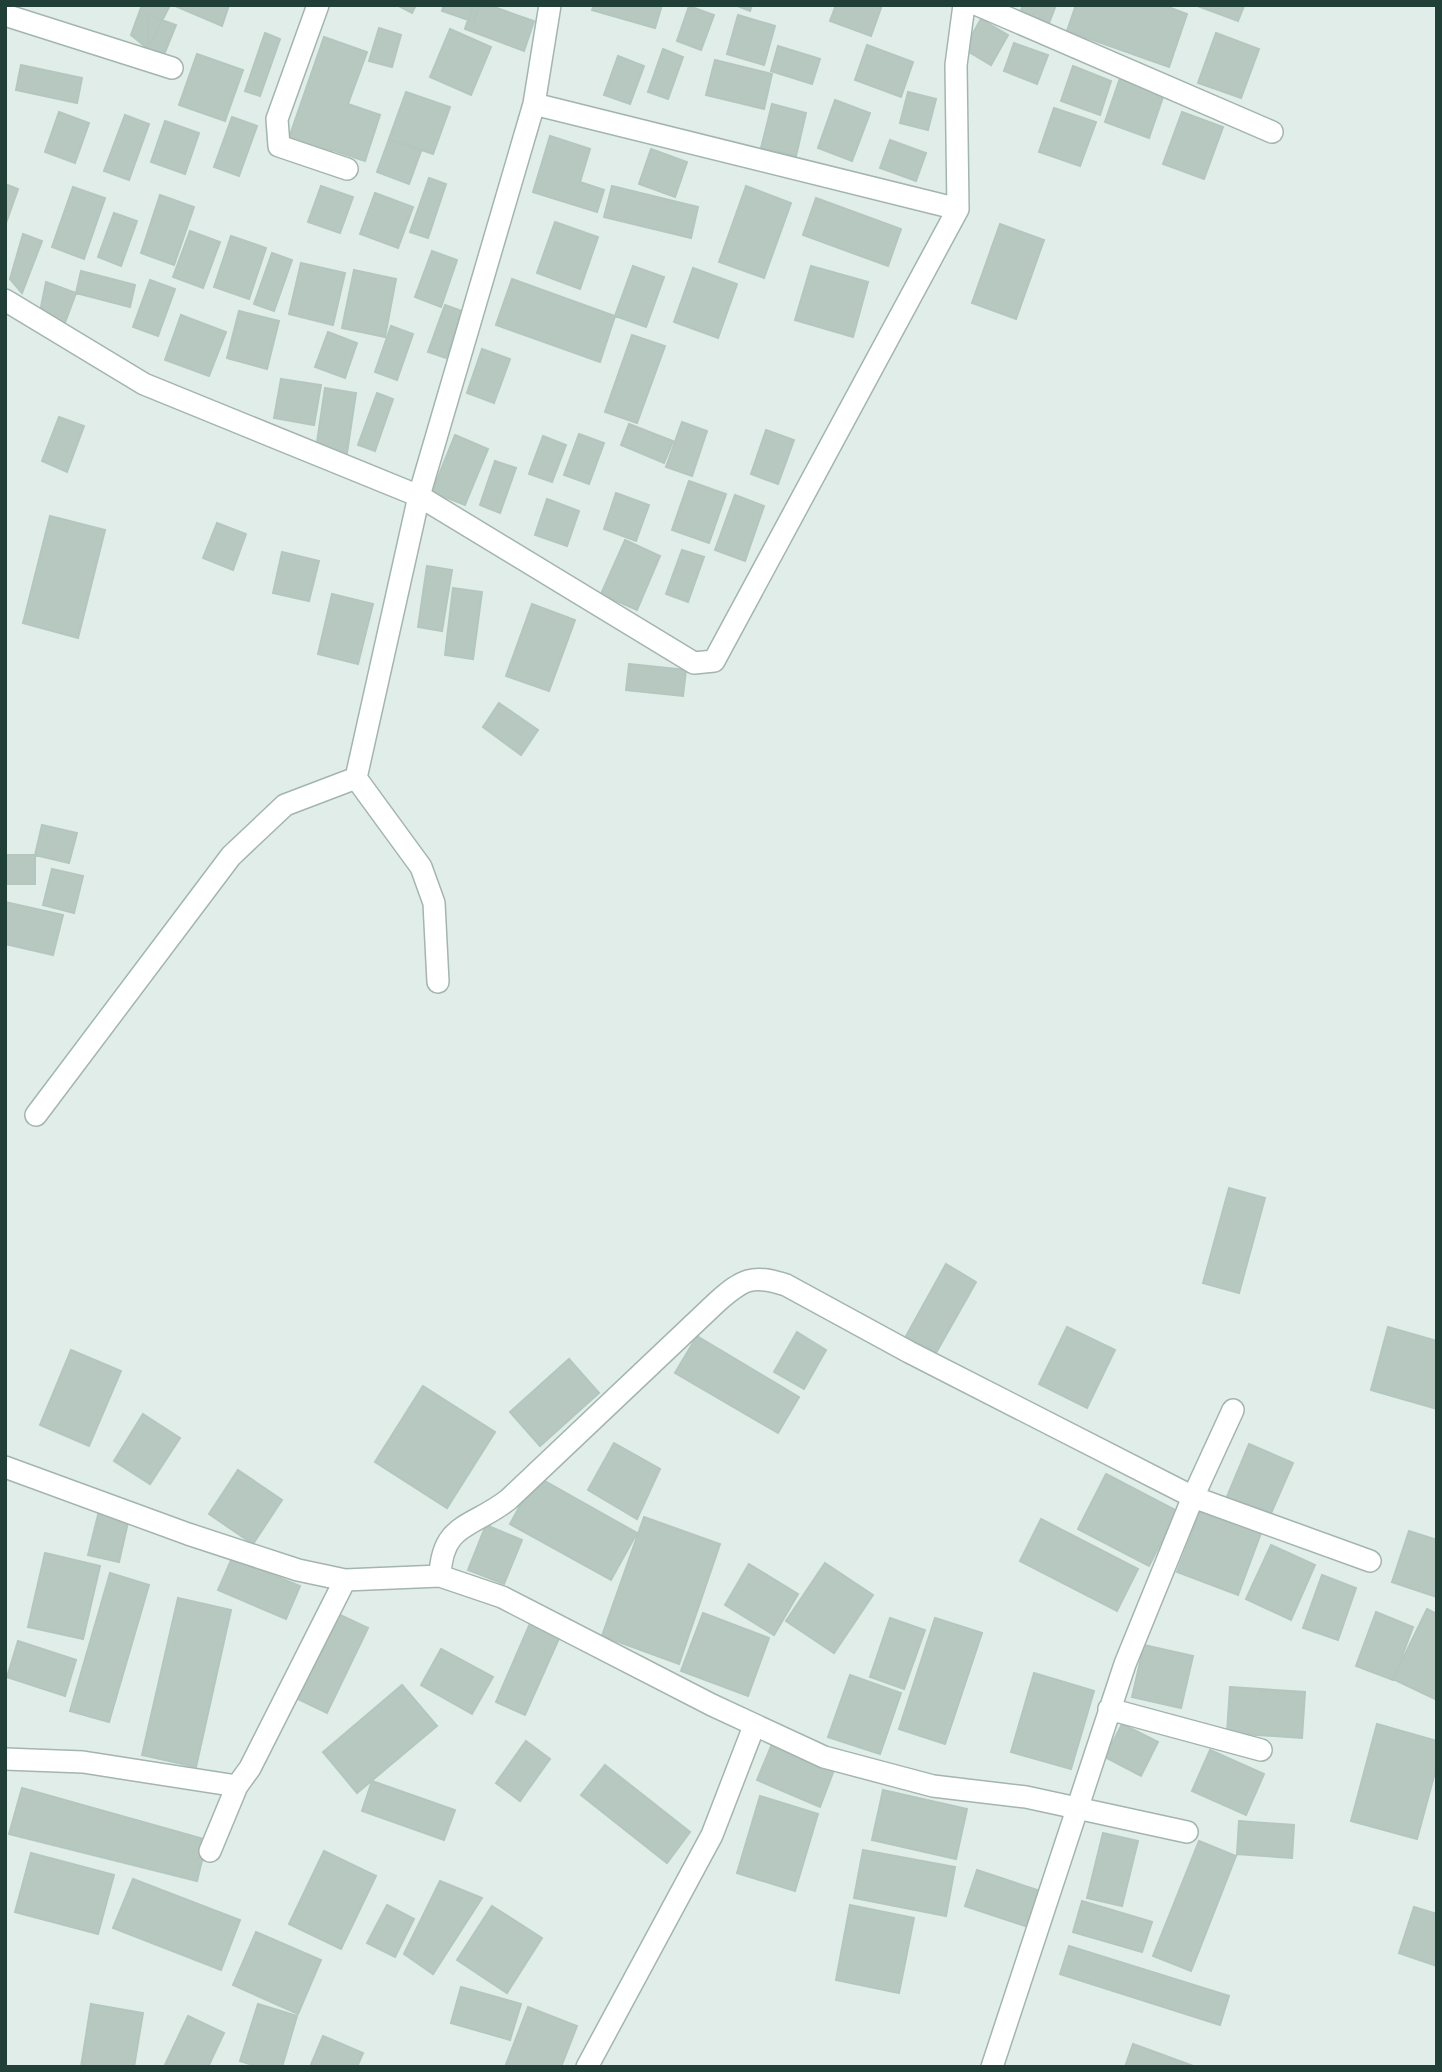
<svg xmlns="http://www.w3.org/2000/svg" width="1442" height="2072" font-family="'Varela Round',sans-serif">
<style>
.building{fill:#b7c8c1;stroke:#b3c7bf;stroke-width:2}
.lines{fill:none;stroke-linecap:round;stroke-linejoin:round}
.minor-casing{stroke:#a3b5af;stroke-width:24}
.minor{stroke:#fff;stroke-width:21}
</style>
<rect width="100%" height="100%" fill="#e1ede8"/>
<path class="building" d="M142,5H170L148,49L131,35Z
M173,5H229L222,26Z
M397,5H416L412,13Z
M444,5H479L474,22L442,11Z
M473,5H488L534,21L524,51L465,29Z
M594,5H662L655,28L592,10Z
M735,5H752L750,11Z
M836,5H882L871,36L830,21Z
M1023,5H1056L1049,23L1020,13Z
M1076,5H1163L1187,14L1169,67L1067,31Z
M1195,5H1241L1244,6L1238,21Z
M689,6L714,15L701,50L677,41Z
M148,15L176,25L163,57L148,49Z
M738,15L775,26L764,65L727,54Z
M981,19L1008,35L991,65L964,49Z
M379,28L401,35L392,67L369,61Z
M450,29L491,47L471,95L430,77Z
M265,33L280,39L260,96L245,91Z
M1216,33L1259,49L1241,98L1198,83Z
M324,37L367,52L348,104L380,115L365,161L332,150L331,153L289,138Z
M1014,43L1048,55L1037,84L1004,71Z
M867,45L913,62L901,97L855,80Z
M778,46L820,59L812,84L771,71Z
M663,49L683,57L668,99L648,92Z
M197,54L243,70L225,121L179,105Z
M618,56L644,66L630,104L604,95Z
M715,60L772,74L764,109L706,95Z
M21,65L82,78L77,103L16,90Z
M1073,66L1111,81L1100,115L1061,101Z
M1120,78L1164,94L1149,138L1105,122Z
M406,92L450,107L433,154L389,139Z
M908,92L936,99L928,130L900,123Z
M835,100L870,113L852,161L818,148Z
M772,104L806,113L796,156L761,148Z
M1054,108L1096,122L1080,166L1039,152Z
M59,112L89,123L75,163L45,152Z
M1182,112L1223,127L1204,179L1163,164Z
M125,115L149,124L129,180L104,171Z
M232,117L257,126L239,176L214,167Z
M165,121L199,133L185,174L151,162Z
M550,136L590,149L580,182L604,190L597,212L533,192Z
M389,139L421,151L409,184L377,172Z
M890,140L926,153L916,181L880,168Z
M651,149L687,162L675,197L639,184Z
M429,178L446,184L428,238L410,232Z
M5,184L18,189L5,226Z
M321,186L353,197L340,233L308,222Z
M612,186L698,207L691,238L604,217Z
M746,186L791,203L764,278L719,262Z
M73,187L105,198L84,259L52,247Z
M375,193L413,207L398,248L360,234Z
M160,195L194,207L174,265L141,253Z
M816,198L901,229L888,266L803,235Z
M114,213L137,221L121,266L98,257Z
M555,222L598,237L580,289L537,273Z
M1000,224L1044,240L1016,319L972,303Z
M190,231L220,242L203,288L173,277Z
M23,234L42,241L22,293L10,279Z
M231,236L266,248L249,299L214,287Z
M432,251L457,260L441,307L415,297Z
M272,253L292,260L274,311L254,304Z
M301,263L345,273L333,325L289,314Z
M633,266L664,277L646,327L615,316Z
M811,266L868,282L853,337L795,320Z
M693,268L737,284L718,338L674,322Z
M354,270L396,279L385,337L342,328Z
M81,271L135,285L130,307L76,293Z
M512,279L615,316L600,362L496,325Z
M150,280L175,289L158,336L133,327Z
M46,282L76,293L63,328L41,307Z
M445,305L462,311L446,358L428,352Z
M239,311L279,321L267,369L227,358Z
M181,315L226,332L209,376L165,360Z
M391,326L413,334L397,380L375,372Z
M328,332L357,343L345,378L315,367Z
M632,335L665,346L637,423L605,412Z
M482,349L510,359L494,403L467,393Z
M281,379L321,385L314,425L274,418Z
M325,388L356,393L347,453L316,449Z
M377,393L393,399L375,451L358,445Z
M59,417L84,426L67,472L42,461Z
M682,422L707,431L692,476L666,467Z
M629,424L673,441L664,463L621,445Z
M766,430L794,440L778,484L751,474Z
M579,434L604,443L589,484L564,475Z
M455,435L488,449L465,505L432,492Z
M543,436L566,445L552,482L529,474Z
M495,461L516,468L500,513L480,505Z
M689,481L726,494L709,543L672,530Z
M616,493L649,505L636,541L604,529Z
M735,495L764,506L745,561L715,550Z
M547,499L579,511L567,546L535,535Z
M50,516L105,530L78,638L23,623Z
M217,523L246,534L233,570L203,558Z
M625,540L660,556L637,610L601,594Z
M682,550L704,557L688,602L666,594Z
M282,552L319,561L309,601L273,593Z
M427,566L452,570L442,631L418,627Z
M453,588L482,592L473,659L445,655Z
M332,594L373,604L358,664L318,654Z
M532,604L575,620L549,691L506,676Z
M629,664L686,670L683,696L626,690Z
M499,703L538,730L521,755L483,727Z
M42,825L77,833L69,863L35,855Z
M5,855H35V884H5Z
M52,869L83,876L74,913L43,905Z
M5,902L63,915L53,955L5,944Z
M1229,1188L1265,1198L1239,1293L1203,1283Z
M946,1264L976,1282L936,1353L906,1336Z
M1067,1327L1115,1350L1087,1408L1039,1384Z
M1388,1327L1437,1341V1409L1371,1390Z
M797,1332L826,1350L804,1389L774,1372Z
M697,1336L799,1397L778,1433L675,1373Z
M71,1350L121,1371L89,1446L40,1425Z
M569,1359L599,1393L540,1446L510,1412Z
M423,1386L495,1432L447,1508L375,1462Z
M143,1414L180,1438L150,1484L114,1461Z
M614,1443L660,1469L637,1519L588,1490Z
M1249,1444L1293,1463L1269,1518L1226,1499Z
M238,1470L282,1500L253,1544L209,1514Z
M1106,1474L1177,1511L1149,1566L1078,1529Z
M536,1476L637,1533L611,1580L510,1524Z
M1201,1510L1261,1533L1238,1595L1177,1572Z
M99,1511L129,1518L119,1562L88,1555Z
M644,1517L720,1544L679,1664L602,1636Z
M1041,1519L1138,1569L1117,1611L1020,1561Z
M486,1525L522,1540L504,1584L468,1570Z
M1409,1531L1437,1540V1597L1392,1582Z
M1271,1545L1315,1565L1291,1620L1246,1599Z
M45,1553L100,1566L83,1639L28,1627Z
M232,1558L300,1586L286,1619L218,1590Z
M825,1563L873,1595L834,1653L786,1621Z
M749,1564L798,1594L774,1635L725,1605Z
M110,1573L149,1585L109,1722L70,1711Z
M1322,1575L1356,1588L1338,1640L1303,1628Z
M178,1598L231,1610L196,1767L142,1755Z
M1427,1609L1437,1614V1700L1393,1679Z
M1376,1612L1413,1627L1393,1680L1356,1666Z
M703,1613L769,1638L748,1696L681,1671Z
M338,1614L368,1628L327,1713L298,1699Z
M890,1618L925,1630L904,1689L870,1677Z
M935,1618L982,1633L945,1744L899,1729Z
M531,1621L561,1634L525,1715L496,1702Z
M18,1641L76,1660L65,1696L7,1677Z
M1144,1645L1193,1656L1181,1708L1132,1697Z
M441,1649L493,1677L472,1714L421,1685Z
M1034,1673L1094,1691L1071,1769L1011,1752Z
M850,1675L901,1693L880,1754L828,1737Z
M402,1685L437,1726L357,1793L323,1752Z
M1230,1687L1305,1692L1302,1738L1227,1733Z
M1122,1724L1158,1742L1141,1776L1105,1757Z
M1377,1724L1437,1741V1765L1417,1839L1351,1821Z
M526,1741L550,1759L520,1801L496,1783Z
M772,1744L834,1770L820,1807L757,1780Z
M1210,1750L1264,1774L1246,1815L1192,1791Z
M605,1765L690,1832L667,1863L581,1795Z
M372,1781L455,1810L444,1840L362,1811Z
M22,1788L207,1840L197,1881L9,1834Z
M883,1790L967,1809L956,1859L872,1840Z
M760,1796L818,1814L795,1891L737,1873Z
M1239,1821L1294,1825L1292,1858L1237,1854Z
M1103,1833L1138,1841L1122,1906L1087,1898Z
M1199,1841L1236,1856L1191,1971L1153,1956Z
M863,1850L955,1867L946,1916L854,1898Z
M324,1851L376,1876L341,1949L289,1924Z
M31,1853L114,1875L98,1934L15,1912Z
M977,1870L1040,1891L1028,1927L965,1906Z
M133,1879L240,1920L221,1970L113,1928Z
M440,1881L482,1898L433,1974L404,1954Z
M1082,1901L1152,1922L1142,1952L1073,1932Z
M387,1905L414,1919L395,1957L367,1943Z
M850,1905L914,1918L899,1993L836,1980Z
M492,1906L542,1938L507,1993L457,1960Z
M1414,1907L1437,1914V1966L1399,1953Z
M256,1932L321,1960L298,2014L233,1985Z
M1069,1946L1229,1996L1220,2025L1060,1974Z
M461,1987L521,2004L510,2040L451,2023Z
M91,2004L143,2013L134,2067H81Z
M258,2004L297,2016L282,2067H259L240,2061Z
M528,2007L577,2026L561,2067H505Z
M188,2016L224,2033L208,2067H164Z
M323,2036L363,2053L357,2067H310Z
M1133,2044L1196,2067H1125Z"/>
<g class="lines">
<defs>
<path id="minor" d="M318,5L277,119L279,146L347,169
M978,5L1272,132
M5,15L172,68
M534,104L958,209
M5,300L144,384L419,496L694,663L714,661L958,209L956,65L964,5
M356,778L421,867L434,903L438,982
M36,1115L231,856L285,805L356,778L419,496L534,104L550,5
M5,1467L188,1534L298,1570L345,1580L440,1576L502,1597L712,1705L824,1757L933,1786L1026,1797L1187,1832
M440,1576C442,1522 473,1528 509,1499L717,1302C743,1279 752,1274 786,1285L909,1352L1193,1497L1370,1561
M1109,1709L1261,1750
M5,1759L83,1762L237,1786L250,1768L345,1580
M210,1851L237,1786
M587,2067L712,1835L754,1726
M992,2067L1125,1664L1193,1497L1233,1410"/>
</defs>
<use href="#minor" class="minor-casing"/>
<use href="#minor" class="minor"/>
</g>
<rect width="1442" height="2072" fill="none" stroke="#203f37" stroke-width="14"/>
</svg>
